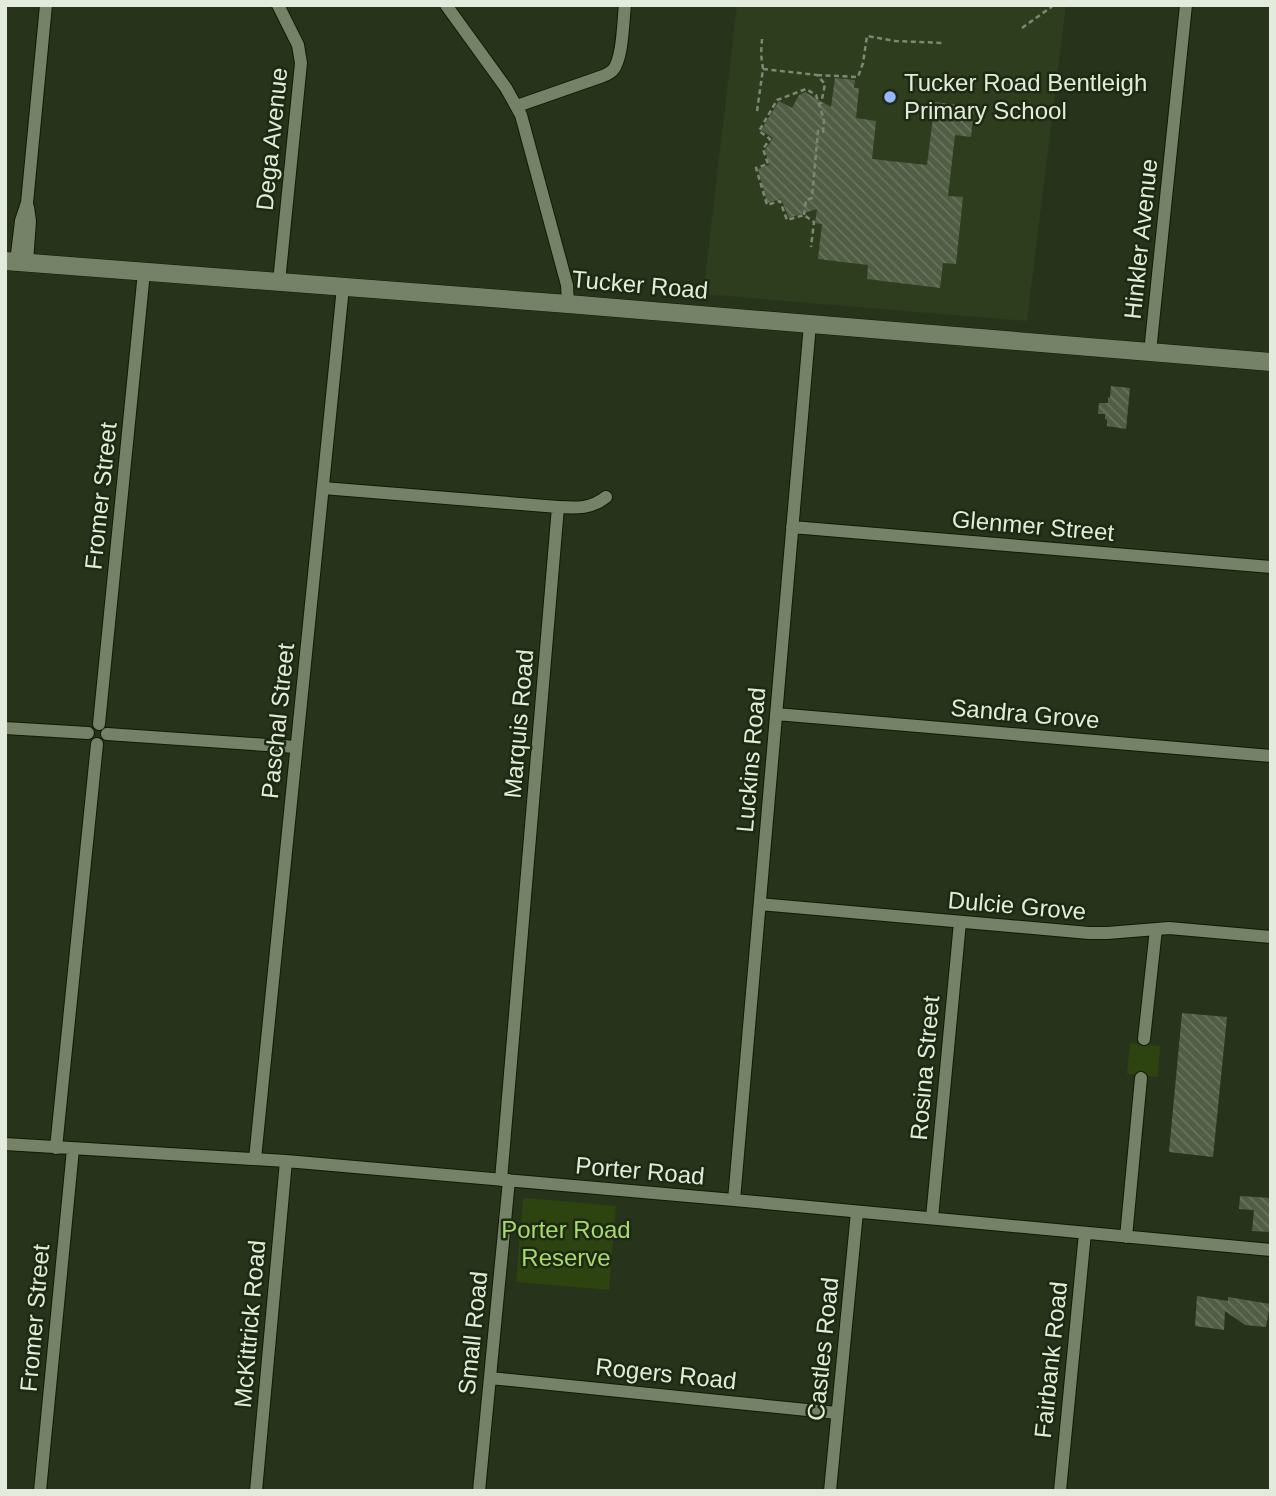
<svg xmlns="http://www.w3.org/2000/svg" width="1276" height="1496" font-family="Helvetica,sans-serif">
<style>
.built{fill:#2f3d1f}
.park{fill:#2d4310}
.building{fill:url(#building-back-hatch)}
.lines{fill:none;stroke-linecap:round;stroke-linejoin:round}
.street-casing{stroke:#101a05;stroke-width:14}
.secondary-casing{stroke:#101a05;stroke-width:19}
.path{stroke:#7e8774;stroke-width:2.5;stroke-dasharray:5 3.5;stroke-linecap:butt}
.street{stroke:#758268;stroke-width:12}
.secondary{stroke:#758268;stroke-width:18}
.poi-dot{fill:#96b6fd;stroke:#1e2912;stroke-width:2.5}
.labels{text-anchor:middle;stroke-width:5;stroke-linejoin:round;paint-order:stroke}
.poi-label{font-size:24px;fill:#e3ebdc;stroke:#1e2912;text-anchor:start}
.street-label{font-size:24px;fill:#e3ebdc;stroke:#1e2912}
.park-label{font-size:24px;fill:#a7da6c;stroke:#1e2912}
</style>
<defs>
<pattern id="building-back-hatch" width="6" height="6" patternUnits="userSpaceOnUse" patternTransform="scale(1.75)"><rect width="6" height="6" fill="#515d44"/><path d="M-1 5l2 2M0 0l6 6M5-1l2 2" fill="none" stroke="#6a745e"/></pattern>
</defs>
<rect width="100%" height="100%" fill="#28331c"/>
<path class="built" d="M737,5H1066L1027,321L703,294Z"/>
<path class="park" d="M1130,1043L1160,1046L1158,1077L1127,1074Z
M526,1198L616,1206L609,1290L516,1282L523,1200Z"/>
<path class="building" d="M835,78L855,80L854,88H859L856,118L876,121L872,159L927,165L935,102L974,107L971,137L955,135L948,196L963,197L956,264L943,263L940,288L867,279L868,265L818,259L822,224L815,223L817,209L789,218L781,199L767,203L758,169L769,165L765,150L773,138L761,130L779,101L792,108L799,95L805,92L831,107Z
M1111,386L1130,388L1126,429L1107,426V420L1105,419V414H1098L1099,403H1108V397L1110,398Z
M1182,1013L1227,1017L1213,1157L1169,1152Z
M1240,1196L1271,1198V1232L1252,1231L1254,1210L1239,1209Z
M1197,1296L1228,1301V1297L1270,1304L1266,1327L1245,1325L1225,1311L1224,1330L1195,1326Z"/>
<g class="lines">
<defs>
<path id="street" d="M278,5L298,45L301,63L279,282
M446,5L506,88L521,115L567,285L568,304
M517,106L603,76C608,74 610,73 613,70C623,58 623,21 625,5
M16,262L21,221L27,203L46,5
M27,262L30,221L28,207
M1150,352L1186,5
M323,488L558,507L501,1180
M558,507C577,508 591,509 606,497
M792,527L1271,567
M776,714L1271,756
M99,724L144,272
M5,728L88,733
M107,734L296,747
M760,904L1089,933H1107L1169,928L1271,937
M1144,1039L1156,929
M5,1144L286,1161L734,1200L1271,1250
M56,1148L97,744
M255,1159L343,287
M734,1200L810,324
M932,1218L960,922
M1126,1237L1141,1078
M490,1378L837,1413
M40,1491L73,1149
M256,1491L286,1161
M479,1491L509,1180
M830,1491L857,1212
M1060,1491L1085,1233"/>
<path id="secondary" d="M5,261L568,304L1271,362"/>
</defs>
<use href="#street" class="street-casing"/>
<use href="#secondary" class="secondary-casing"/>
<path class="path" d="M1022,28L1054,5
M763,69L817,75L825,84L821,104
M817,75L858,77L863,63L867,36L895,41L944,43
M757,111L763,69L761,54L762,39
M804,215L806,200L812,198L818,131L823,132L824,120L816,95L806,89L777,100L759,131L770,139L763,149L768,164L756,168L767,205L780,201L787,220L804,215L814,222L811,247"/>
<use href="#street" class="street"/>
<use href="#secondary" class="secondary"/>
</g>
<circle class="poi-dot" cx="890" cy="97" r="7"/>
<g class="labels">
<g class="poi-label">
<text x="904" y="91">Tucker Road Bentleigh<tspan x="904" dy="28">Primary School</tspan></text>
</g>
<g class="street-label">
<text transform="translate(272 139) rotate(-84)" y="8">Dega Avenue</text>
<text transform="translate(1141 239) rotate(-84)" y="8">Hinkler Avenue</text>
<text transform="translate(640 285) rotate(5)" y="8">Tucker Road</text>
<text transform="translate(101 496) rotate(-84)" y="8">Fromer Street</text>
<text transform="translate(1033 526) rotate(5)" y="8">Glenmer Street</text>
<text transform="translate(1025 714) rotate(5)" y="8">Sandra Grove</text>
<text transform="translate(278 721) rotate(-84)" y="8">Paschal Street</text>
<text transform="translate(519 724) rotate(-85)" y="8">Marquis Road</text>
<text transform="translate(751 760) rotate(-85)" y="8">Luckins Road</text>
<text transform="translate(1017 906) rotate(5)" y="8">Dulcie Grove</text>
<text transform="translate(925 1068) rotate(-85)" y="8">Rosina Street</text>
<text transform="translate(640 1171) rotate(5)" y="8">Porter Road</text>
<text transform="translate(35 1318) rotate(-85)" y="8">Fromer Street</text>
<text transform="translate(250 1324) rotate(-85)" y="8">McKittrick Road</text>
<text transform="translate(473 1333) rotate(-84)" y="8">Small Road</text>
<text transform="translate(823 1349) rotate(-84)" y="8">Castles Road</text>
<text transform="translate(1051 1360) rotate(-84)" y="8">Fairbank Road</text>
<text transform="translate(666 1374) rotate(6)" y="8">Rogers Road</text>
</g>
<g class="park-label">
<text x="566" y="1238">Porter Road<tspan x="566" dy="28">Reserve</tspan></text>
</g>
</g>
<rect width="1276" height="1496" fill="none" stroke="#e3ebdc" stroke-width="14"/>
</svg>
